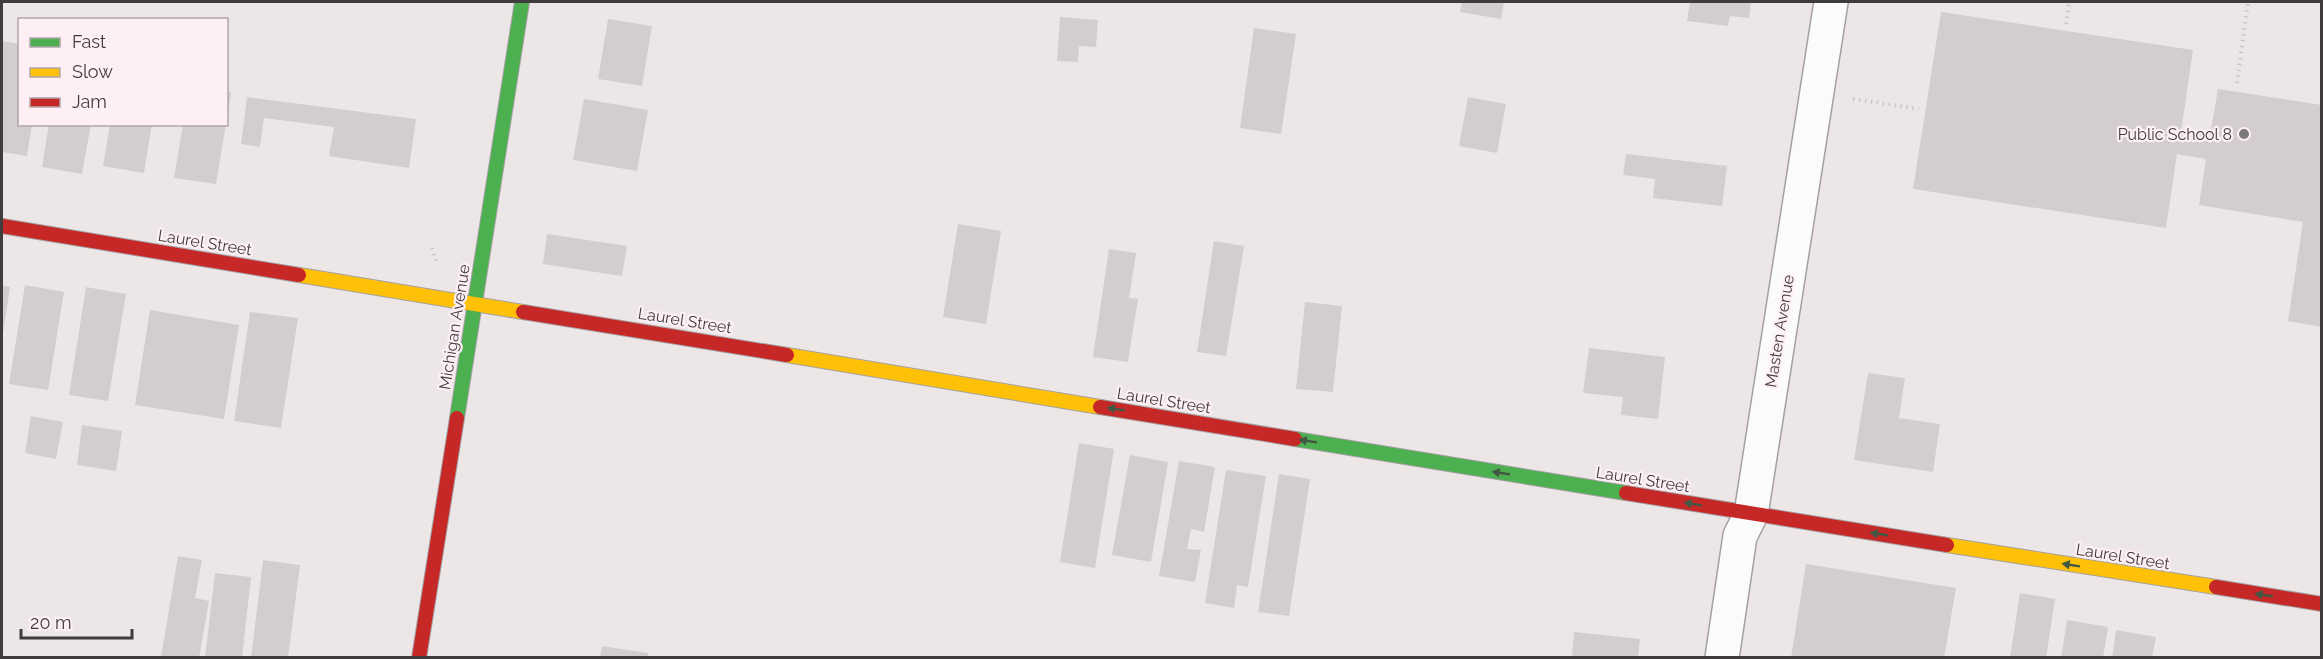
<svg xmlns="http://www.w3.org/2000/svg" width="2323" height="659" font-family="Raleway,sans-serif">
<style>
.building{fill:#d3cdcf}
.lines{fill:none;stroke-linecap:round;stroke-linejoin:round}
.street-casing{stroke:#a4a0a1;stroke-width:36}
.fast-casing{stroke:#a4a0a1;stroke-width:16}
.slow-casing{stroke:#a4a0a1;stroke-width:16}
.jam-casing{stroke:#a4a0a1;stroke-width:16}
.path{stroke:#c9c7c7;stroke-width:4;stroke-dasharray:1.5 4.5;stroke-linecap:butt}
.street{stroke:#fcfbfb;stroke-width:33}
.fast{stroke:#4caf50;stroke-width:14}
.slow{stroke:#ffc107;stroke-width:14}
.jam{stroke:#c62828;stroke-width:14}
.oneway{fill:#435842}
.poi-dot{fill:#7c7778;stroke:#fdeff3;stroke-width:2}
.labels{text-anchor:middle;stroke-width:4.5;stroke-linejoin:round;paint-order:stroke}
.poi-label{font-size:16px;fill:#403b3d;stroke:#fdeff3;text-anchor:end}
.street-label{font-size:16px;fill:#403b3d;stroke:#fdeff3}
</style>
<rect width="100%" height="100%" fill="#ece6e7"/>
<path class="building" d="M1462,2H1504L1501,19L1460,12Z
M1690,2H1751L1749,18L1730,16L1728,26L1687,21Z
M1941,12L2193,50L2181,132L2210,136L2218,89L2322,105V327L2288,321L2303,222L2199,205L2206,159L2177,154L2166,228L1913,189Z
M1060,17L1098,20L1096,47L1079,46L1078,62L1057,61Z
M608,19L652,26L642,86L598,79Z
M1254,28L1296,34L1281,134L1240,128Z
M2,41L20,44V124H32L27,156L2,152Z
M226,91L231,92L228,113H226Z
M247,97L416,119L409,168L329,156L334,127L264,118L260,147L241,144Z
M1468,97L1506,104L1497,153L1459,146Z
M584,99L648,110L637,171L573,160Z
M49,124H91L82,174L42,167Z
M110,124H152L144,173L103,166Z
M183,124H226L216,184L174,178Z
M1626,154L1727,166L1722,206L1653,198L1655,179L1623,175Z
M958,224L1001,231L986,324L943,317Z
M547,234L627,246L622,276L543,264Z
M1214,241L1244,246L1226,356L1197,352Z
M1109,249L1136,253L1129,298L1138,299L1128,362L1093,357Z
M2,285L10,287L3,333H2Z
M25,285L64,292L48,390L9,384Z
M86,287L126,294L108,401L69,395Z
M1305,302L1342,306L1333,392L1296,389Z
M150,310L239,325L224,419L135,405Z
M250,312L298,318L281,428L234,421Z
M1589,348L1665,357L1658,419L1621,415L1623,397L1583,393Z
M1868,373L1905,378L1899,418L1940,424L1933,472L1854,460Z
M31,416L63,422L56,459L25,453Z
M82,425L122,431L116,471L77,465Z
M1079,443L1114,449L1095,568L1060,562Z
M1130,455L1168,462L1151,562L1112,555Z
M1179,461L1215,467L1204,532L1191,529L1187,549L1201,550L1195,582L1159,576Z
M1226,470L1266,476L1248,587L1237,585L1234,608L1205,603Z
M1279,474L1310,479L1289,616L1258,612Z
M178,556L202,560L195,598L209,601L199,658L161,657Z
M263,560L300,565L288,658H251Z
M1806,564L1956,588L1944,658H1791Z
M215,573L251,577L242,658H205Z
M2020,593L2055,599L2046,658H2010Z
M2067,620L2108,627L2103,658H2061Z
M2116,630L2156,637L2152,658H2112Z
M1574,632L1640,639L1638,658H1572Z
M602,646L648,653V658H600Z"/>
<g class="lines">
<defs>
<path id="street" d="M1722,658L1740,536L1751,514L1831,2"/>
<path id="fast" d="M457,418L522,2
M1295,439L1626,493"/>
<path id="slow" d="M299,275L523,312
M787,355L1100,407
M1947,545L2216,587"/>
<path id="jam" d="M2,226L299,275
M523,312L787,355
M1100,407L1295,439
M1626,493L1947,545
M2216,587L2322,604
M419,658L457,418"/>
</defs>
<use href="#street" class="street-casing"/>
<use href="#fast" class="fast-casing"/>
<use href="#slow" class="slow-casing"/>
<use href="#jam" class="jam-casing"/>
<path class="path" d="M2066,24L2069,2
M2237,83L2248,2
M1853,99L1919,109
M432,248L436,261"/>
<use href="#street" class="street"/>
<use href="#fast" class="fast"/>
<use href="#slow" class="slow"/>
<use href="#jam" class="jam"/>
</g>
<defs><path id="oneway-solid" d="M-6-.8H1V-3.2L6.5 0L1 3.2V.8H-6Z" transform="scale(1.5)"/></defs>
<g class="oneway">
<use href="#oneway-solid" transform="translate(1116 409) rotate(-171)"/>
<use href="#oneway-solid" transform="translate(1308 441) rotate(-171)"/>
<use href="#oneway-solid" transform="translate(1501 473) rotate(-171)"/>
<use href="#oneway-solid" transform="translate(1693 504) rotate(-171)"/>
<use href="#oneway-solid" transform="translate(1879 534) rotate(-171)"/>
<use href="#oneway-solid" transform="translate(2071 565) rotate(-171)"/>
<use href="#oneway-solid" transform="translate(2264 595) rotate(-171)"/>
</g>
<circle class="poi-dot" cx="2244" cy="134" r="6"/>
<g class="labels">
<g class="poi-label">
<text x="2232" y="140">Public School 8</text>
</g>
<g class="street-label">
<text transform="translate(205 242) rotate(9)" y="6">Laurel Street</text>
<text transform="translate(685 320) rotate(9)" y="6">Laurel Street</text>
<text transform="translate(454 327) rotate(-81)" y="6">Michigan Avenue</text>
<text transform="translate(1779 331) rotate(-81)" y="6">Masten Avenue</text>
<text transform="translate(1164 400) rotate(9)" y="6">Laurel Street</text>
<text transform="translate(1643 479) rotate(9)" y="6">Laurel Street</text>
<text transform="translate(2123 556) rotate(9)" y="6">Laurel Street</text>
</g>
</g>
<rect width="2323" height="659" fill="none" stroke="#403b3d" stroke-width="6"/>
<rect x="18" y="18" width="210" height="108" fill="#fdeff3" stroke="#b1a7aa" stroke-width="1.5"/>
<rect x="30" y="38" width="30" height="9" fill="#4caf50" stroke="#b1a7aa" stroke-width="1.5"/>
<text x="72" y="48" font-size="18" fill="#403b3d">Fast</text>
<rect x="30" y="68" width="30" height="9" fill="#ffc107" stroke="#b1a7aa" stroke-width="1.5"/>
<text x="72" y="78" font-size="18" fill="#403b3d">Slow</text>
<rect x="30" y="98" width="30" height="9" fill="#c62828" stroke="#b1a7aa" stroke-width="1.5"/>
<text x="72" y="108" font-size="18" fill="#403b3d">Jam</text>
<path d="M21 629v9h111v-9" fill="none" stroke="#403b3d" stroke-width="3"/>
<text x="30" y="629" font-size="18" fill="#403b3d" stroke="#fdeff3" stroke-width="4.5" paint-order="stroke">20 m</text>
</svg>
